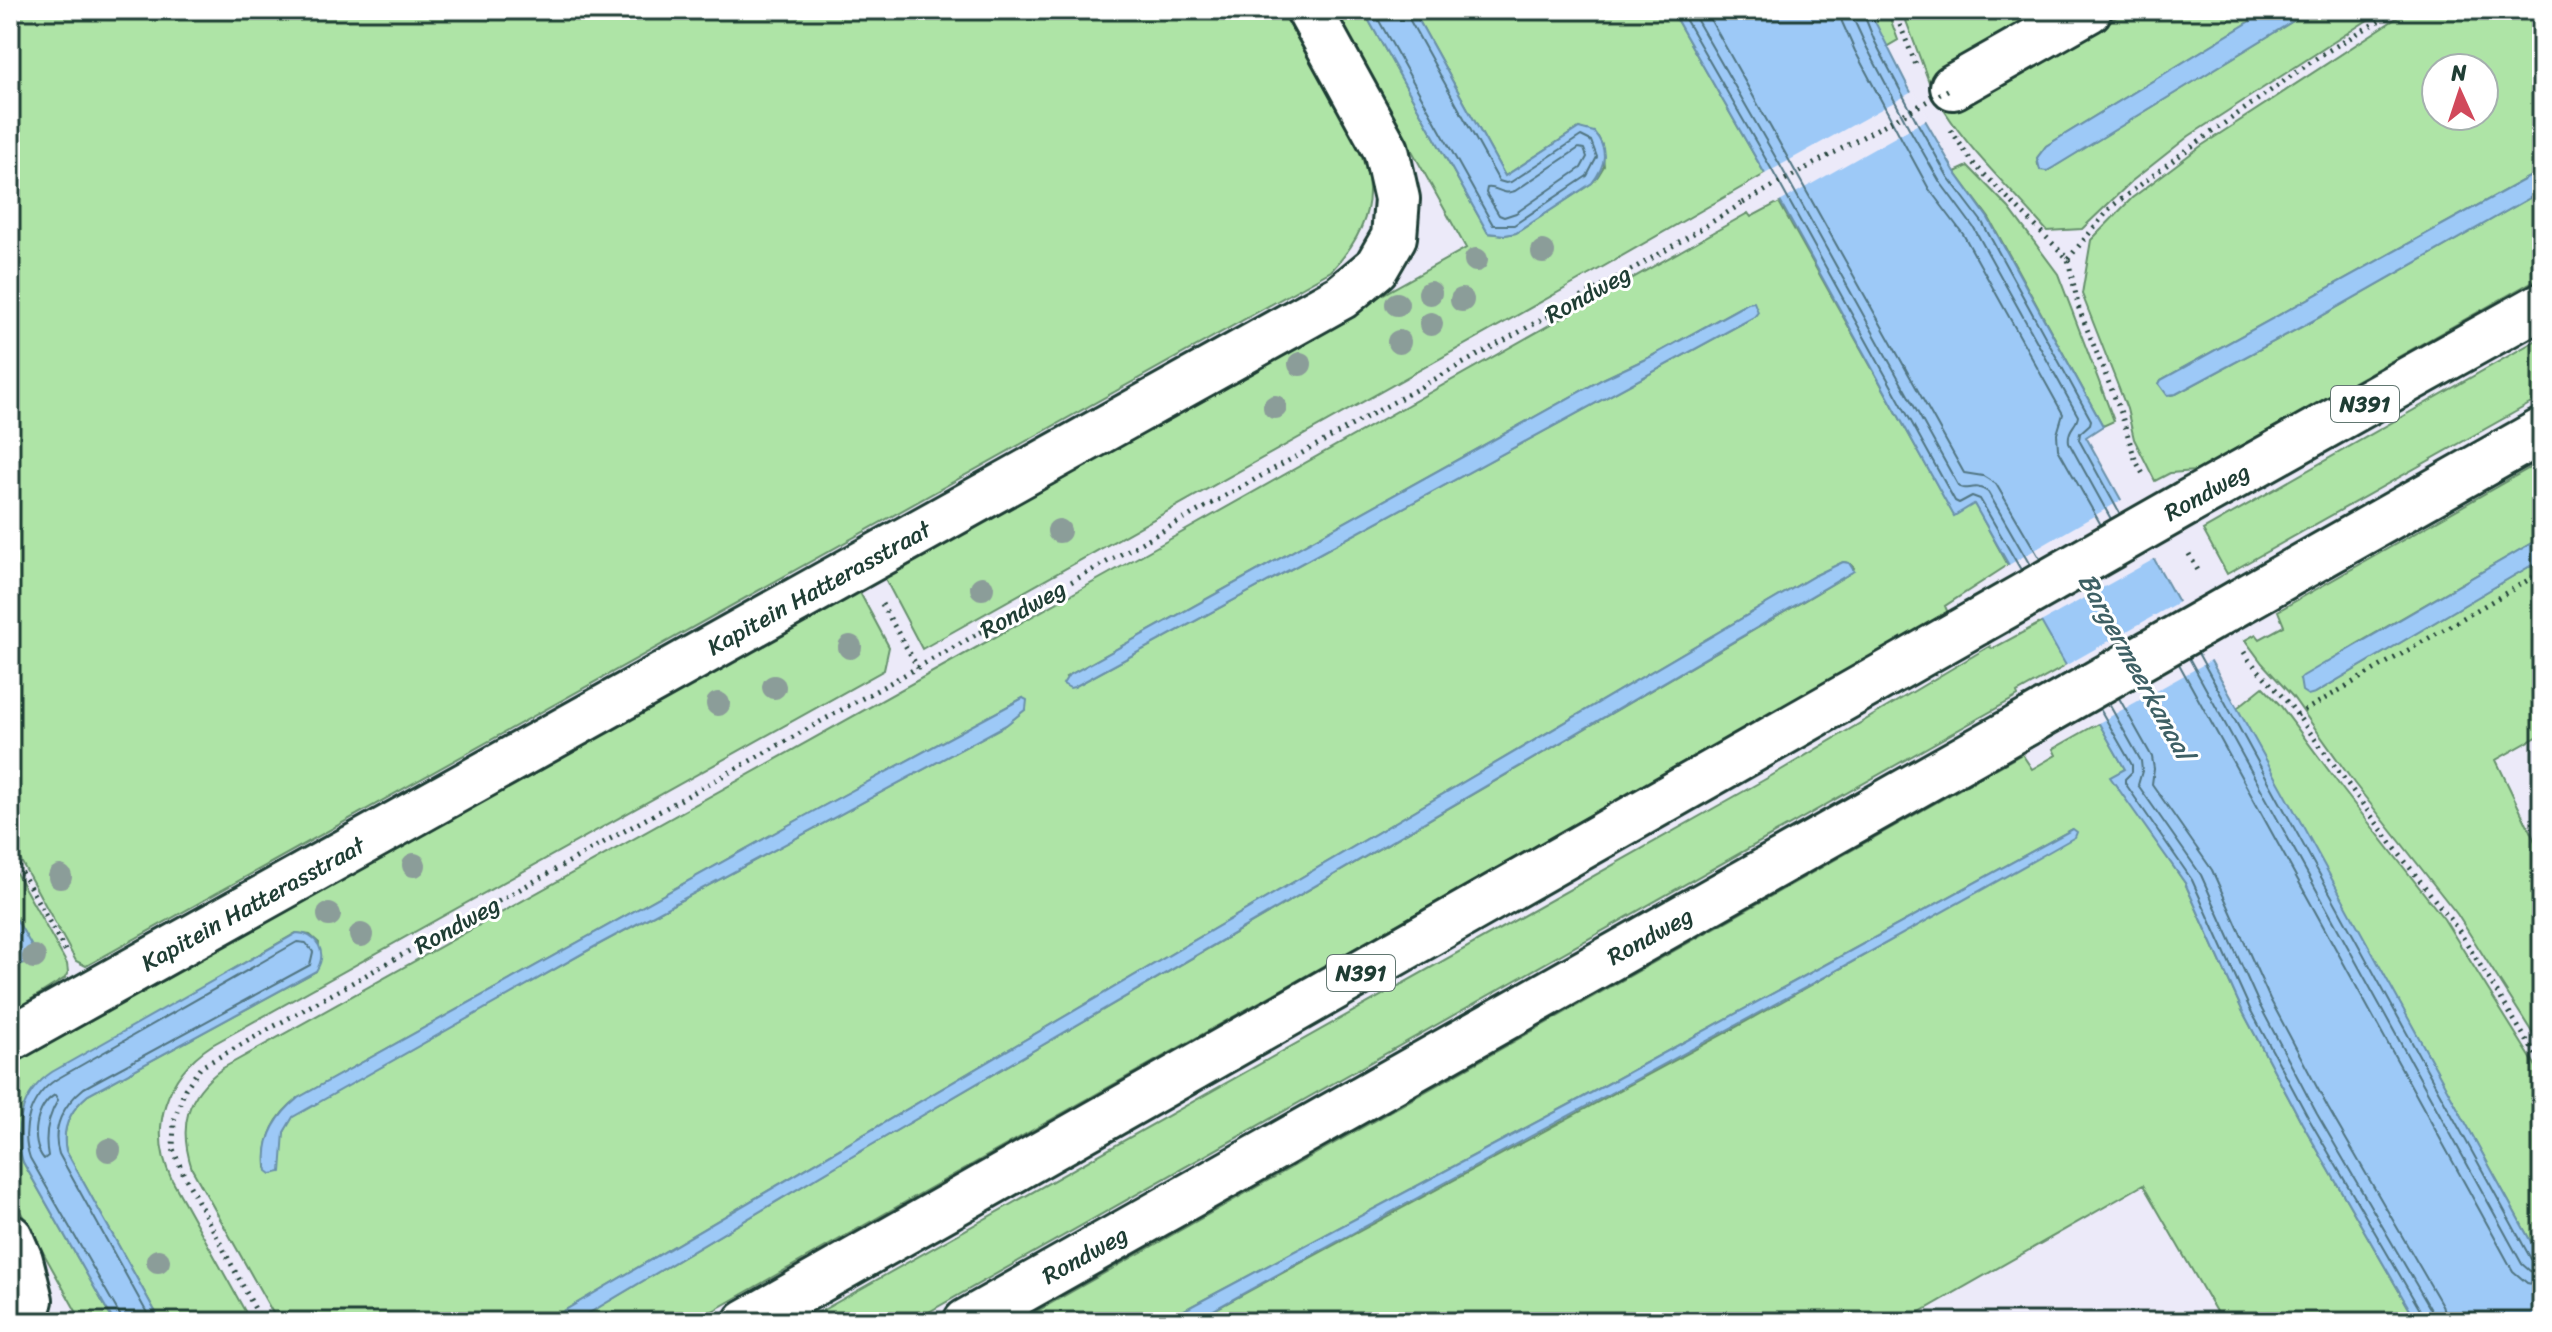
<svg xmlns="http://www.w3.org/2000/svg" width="2552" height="1332" font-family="Sriracha,sans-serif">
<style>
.green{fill:#aee4a6;stroke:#66906d;stroke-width:2;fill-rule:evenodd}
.water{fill:#9dc9f7;stroke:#6b91a9;stroke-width:2}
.pier{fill:#eceaf9}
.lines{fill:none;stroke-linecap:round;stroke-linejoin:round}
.shore{stroke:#517582;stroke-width:2}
.minor-casing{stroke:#1f3d34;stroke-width:50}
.primary-casing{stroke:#1f3d34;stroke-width:50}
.path{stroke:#1f3d34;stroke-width:5;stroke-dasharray:2 6;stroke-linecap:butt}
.minor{stroke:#fff;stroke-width:44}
.primary{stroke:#fff;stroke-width:44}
.primary-bridge-casing{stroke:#1f3d34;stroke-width:50;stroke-linecap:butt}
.path-bridge{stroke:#1f3d34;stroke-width:5;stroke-dasharray:2 6;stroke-linecap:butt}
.primary-bridge{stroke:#fff;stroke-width:44}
.tree{fill:#8b9d99}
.labels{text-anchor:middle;stroke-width:6;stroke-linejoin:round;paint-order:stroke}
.shield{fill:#fff;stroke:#627771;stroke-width:2}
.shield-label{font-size:22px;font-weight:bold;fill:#1f3d34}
.street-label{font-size:24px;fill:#1f3d34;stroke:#fff}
.water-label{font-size:26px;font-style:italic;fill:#3e6065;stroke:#fff}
</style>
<rect width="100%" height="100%" fill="#eceaf9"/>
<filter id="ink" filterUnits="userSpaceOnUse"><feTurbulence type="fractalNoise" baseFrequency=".0125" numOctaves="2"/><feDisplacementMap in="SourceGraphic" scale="16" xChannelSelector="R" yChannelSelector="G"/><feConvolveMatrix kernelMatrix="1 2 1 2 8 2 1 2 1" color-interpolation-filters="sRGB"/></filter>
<g filter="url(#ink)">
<path class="green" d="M10,10H1281C1298,39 1314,68 1330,97C1345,125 1368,156 1369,189C1370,221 1352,249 1331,271L86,966L76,961L10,841Z
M1334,10H1363L1488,233L1505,235L1516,233L1592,183L1598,176L1604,166L1602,145L1598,137L1579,128L1505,176L1413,10H1671L1765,174L1573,284L922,649L882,573L1466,248Z
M1869,10H1887L1898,40L1886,47Z
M1902,10H2053L1929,82Z
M2130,10H2269L2046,146L2037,158L2038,165L2047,171L2311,10H2383L2189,136L2132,181L2082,229L2047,231C2012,190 1973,155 1944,110L1973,92Z
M2409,10H2542V170L2161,380L2159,384L2171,395L2176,394L2318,318L2542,191V276L2196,471L2170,473L2155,481L2134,439L2127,409L2082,294L2091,240L2132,198L2201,146ZM2436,68H2484V116H2436Z
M1968,166L2009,208L2058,274L2114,421L2103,426L1989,218L1955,172Z
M1779,202L1954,515L1974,503L2008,565L1945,606L1948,613L693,1322H574L863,1150L1807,599L1852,572L1854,568L1849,563L1843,562L1814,576L545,1322H278L192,1169C178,1126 186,1095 223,1068L1126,564L1748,213L1751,217ZM1748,303L1757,313L1754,317L1074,687L1066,677L1603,379L1652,356ZM1023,698L1026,709L1006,725L594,947L292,1117L284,1132L281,1154L266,1167C264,1137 275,1116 298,1098L805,816Z
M2542,337V397L2227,574L2203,530Z
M2542,461V537L2355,645L2300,679L2315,693L2542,559V734L2496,760L2542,856V1048L2457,914L2354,783L2292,696L2262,663L2245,640L2256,634L2260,639L2284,626L2278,611Z
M857,587L889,647L884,670L212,1045C166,1075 147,1129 172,1180L251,1322H161L66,1151C61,1128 70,1110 88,1095L316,971L319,943L310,935L296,933L42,1080C21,1102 13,1132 23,1162L114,1322H82L10,1193V1068L26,1053Z
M2042,622L2067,665L2017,693L2018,696L911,1322H802L1771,776L1990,646L1992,649Z
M2263,687L2280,705L2344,791L2444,919L2542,1076V1262L2237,708Z
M2099,723L2125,769L2111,777L2185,883L2243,1012L2302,1123L2417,1322H2222L2143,1185L1903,1322H1192L1736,1027L1888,942L2073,829L1580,1099L1162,1322H1018L2022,754L2032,769L2056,755L2053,749Z
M10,862L67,964L68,972L65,978L20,1006L10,1009V969L37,957L10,908Z"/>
<path class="water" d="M1363,10H1413L1505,176L1579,128L1594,132C1609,150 1606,165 1592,183L1516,233L1505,235L1488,233Z
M1671,10H1869L1925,120L1955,172L1988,218L2103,426L2086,437L2283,790L2542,1262V1322H2417L2302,1123L2243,1012L2185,883L2110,777L2125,769L1974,504L1954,516L1765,174Z
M2269,10H2311L2054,167L2047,171L2040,170L2037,158L2046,146Z
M2542,170V191L2318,318L2176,394L2167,395L2159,384L2161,380Z
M1754,302L1758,312L1754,317L1074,687L1070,688L1063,684L1068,676L1603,379L1652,356L1748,303Z
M2542,537V559L2315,693L2308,695L2302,691L2300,679L2303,676Z
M1843,562L1849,563L1854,571L863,1150L574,1322H545L1814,576Z
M1023,698L1027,700L1026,709L1006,725L594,947L293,1117L284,1132L281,1172L271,1174L267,1171C261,1140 275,1117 298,1098L805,816Z
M2073,829L2077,832L2075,837C1783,1004 1485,1158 1192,1322H1162L1580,1099Z
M10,908L38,957L10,969Z
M297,933C318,934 328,953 316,971L88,1095C70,1110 61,1128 66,1151L161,1322H114L23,1162C12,1128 22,1092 52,1072Z"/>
<path class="pier" d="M1914,91L1929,118L1776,204L1761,176Z
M2125,498L2158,557L2039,623L2005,567Z
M2182,600L2215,658L2095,725L2063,667Z"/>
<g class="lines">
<path class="shore" d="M1373,10L1493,225H1514L1587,176L1597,157L1591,141L1581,136L1511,182L1506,183L1499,181L1408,17L1406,10
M1680,10L1772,170L1955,501L1959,503L1972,496L1980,499L2021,570
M1691,10L1780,165L1959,487C1968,492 1975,482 1988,492L2030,565
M1705,10L1964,473L1983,476L1996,484L2040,559
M1840,10L1842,22L1855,51L1899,134L1929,189L1963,234L2063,414L2057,434L2058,449L2101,525
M1852,10L1853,18L1866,46L1909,128L1940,182L1974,228L2078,416C2077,426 2067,428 2069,443L2111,519
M1862,10L1875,42L1918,124L1948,177L1982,222L2091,420L2090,424L2080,433L2079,440L2120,514
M1579,148L1584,149L1587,157L1581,168L1516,213L1504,217L1499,215L1486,193L1487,188C1497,186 1501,196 1515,191Z
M2198,653L2531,1259L2536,1263L2542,1264
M2189,658L2522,1264L2530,1271L2542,1274
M2179,664L2513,1271L2527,1283L2542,1286
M2119,698L2152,757L2154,769L2152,784L2212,870L2270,999L2328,1108L2442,1305L2446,1322
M2109,704L2141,761L2142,771L2138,785L2201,875L2259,1004L2317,1114L2431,1310L2434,1322
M2100,709L2132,765V772L2125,779V783L2192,880L2250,1009L2309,1119L2423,1315L2424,1322
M55,1095L58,1100C47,1118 44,1135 48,1156L44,1159C29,1142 36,1105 55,1095Z
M121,1322L120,1315L30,1158C20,1128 30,1096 57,1079L297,942L306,943L313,952L310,965L84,1088C63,1105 51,1128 59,1154L152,1322"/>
<defs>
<path id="minor" d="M1953,87L2089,10
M10,1039L1341,297L1376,268L1394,237L1397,199L1386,150L1309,10
M10,1237L20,1260L30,1300L23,1322"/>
<path id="primary" d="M2187,503L2542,305
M2241,601L2542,431
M746,1322L1976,623
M966,1322L2032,720"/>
</defs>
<use href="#minor" class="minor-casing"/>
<use href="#primary" class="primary-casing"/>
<path class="path" d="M1894,10L1916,65
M1951,130L1972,162L2068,259L2079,309L2121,413L2135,459L2144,476
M2068,259L2111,207L2188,149L2321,55L2397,10
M2189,554L2200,574
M882,604L918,668
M2244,652L2249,660L2290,705L2397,851L2459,931L2542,1065
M2297,715L2542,572
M10,851L68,956
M262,1322L184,1175L173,1149L174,1120L185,1089L201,1067L1661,253L1743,203"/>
<use href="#minor" class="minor"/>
<use href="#primary" class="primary"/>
<defs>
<path id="primary-bridge" d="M1976,623L2187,503
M2032,720L2241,601"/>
</defs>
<use href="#primary-bridge" class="primary-bridge-casing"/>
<path class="path-bridge" d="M1743,203L1953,87"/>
<use href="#primary-bridge" class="primary-bridge"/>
</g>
<g class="tree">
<circle cx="1543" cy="252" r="12"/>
<circle cx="1476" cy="260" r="12"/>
<circle cx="1430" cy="293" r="12"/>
<circle cx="1462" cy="300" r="12"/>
<circle cx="1397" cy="304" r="12"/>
<circle cx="1431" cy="324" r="12"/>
<circle cx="1399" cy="342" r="12"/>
<circle cx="1300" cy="364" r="12"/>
<circle cx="1275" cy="407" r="12"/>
<circle cx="1059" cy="531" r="12"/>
<circle cx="982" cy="588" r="12"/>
<circle cx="850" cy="647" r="12"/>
<circle cx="774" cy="687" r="12"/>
<circle cx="718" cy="704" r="12"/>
<circle cx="414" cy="865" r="12"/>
<circle cx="60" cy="877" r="12"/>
<circle cx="329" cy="915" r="12"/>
<circle cx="361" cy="935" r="12"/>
<circle cx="34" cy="957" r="12"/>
<circle cx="109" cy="1150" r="12"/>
<circle cx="158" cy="1261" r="12"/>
</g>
</g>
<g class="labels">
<g class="shield">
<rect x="2331" y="386" width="68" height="36" rx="6"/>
<rect x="1327" y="955" width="68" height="36" rx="6"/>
</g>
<g class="shield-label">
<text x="2365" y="412">N391</text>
<text x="1361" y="981">N391</text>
</g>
<g class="street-label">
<text transform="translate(1588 294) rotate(-29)" y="8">Rondweg</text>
<text transform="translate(2207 492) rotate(-29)" y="8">Rondweg</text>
<text transform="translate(819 588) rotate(-29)" y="8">Kapitein Hatterasstraat</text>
<text transform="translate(1023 609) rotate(-29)" y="8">Rondweg</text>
<text transform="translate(253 904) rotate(-29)" y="8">Kapitein Hatterasstraat</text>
<text transform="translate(457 925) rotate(-29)" y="8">Rondweg</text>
<text transform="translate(1650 936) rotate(-29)" y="8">Rondweg</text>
<text transform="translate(1085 1255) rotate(-29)" y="8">Rondweg</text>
</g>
<g class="water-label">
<text transform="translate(2136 666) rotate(61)" y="9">Bargermeerkanaal</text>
</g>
</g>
<rect width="2552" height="1332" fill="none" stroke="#fff" stroke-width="40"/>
<rect x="20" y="20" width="2512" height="1292" fill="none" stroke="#1f3d34" stroke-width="3" filter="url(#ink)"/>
<g transform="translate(2460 92) rotate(357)"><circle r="38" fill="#ffffff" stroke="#a5b1ae" stroke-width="2"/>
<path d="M0-6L14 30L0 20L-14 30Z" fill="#d1495b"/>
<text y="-12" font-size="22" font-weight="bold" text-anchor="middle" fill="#1f3d34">N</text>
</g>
</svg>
